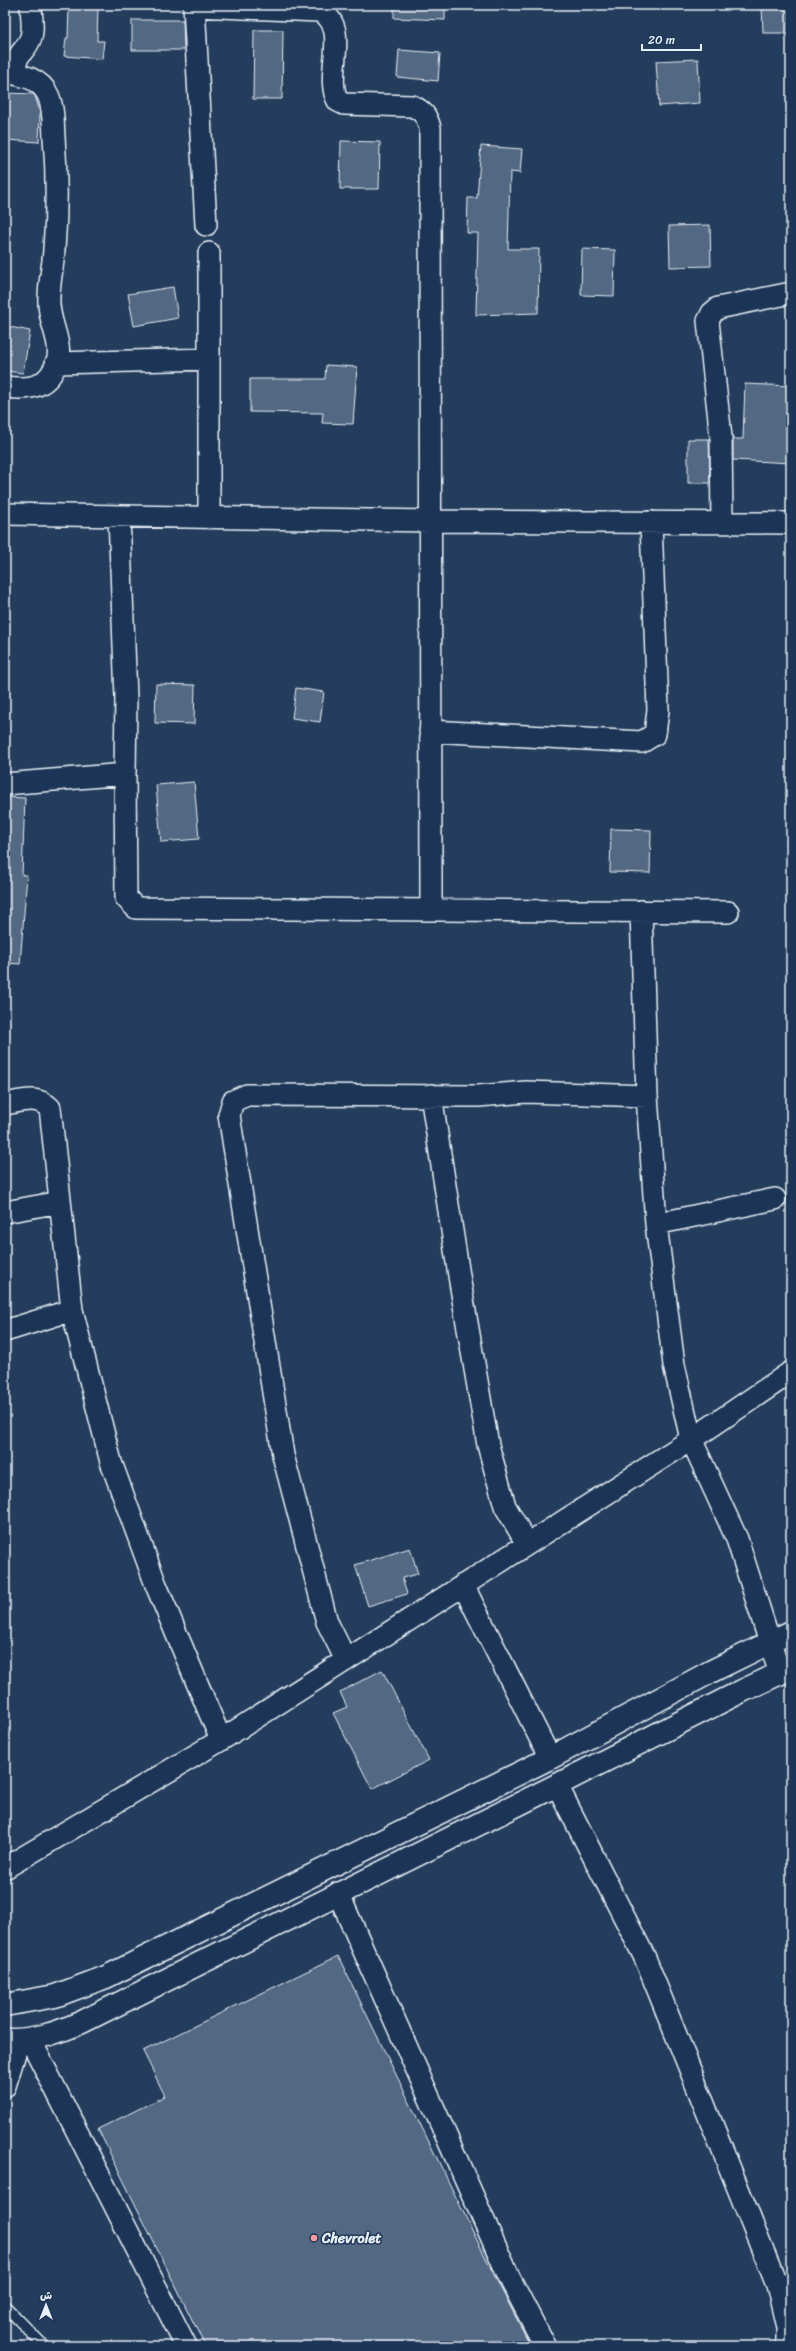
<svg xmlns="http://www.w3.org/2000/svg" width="796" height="2351" font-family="Sriracha,'Playpen Sans Arabic',sans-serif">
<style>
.building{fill:#536782;stroke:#e8f1f8}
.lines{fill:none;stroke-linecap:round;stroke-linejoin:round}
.lane-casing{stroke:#e8f1f8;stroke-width:13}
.street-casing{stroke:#e8f1f8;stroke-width:24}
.highway-casing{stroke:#e8f1f8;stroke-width:25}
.lane{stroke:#1d3557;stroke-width:10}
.street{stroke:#1d3557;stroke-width:21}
.highway{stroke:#1d3557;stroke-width:22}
.poi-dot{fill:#ff9aa2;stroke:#1d3557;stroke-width:1.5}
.labels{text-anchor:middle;stroke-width:3;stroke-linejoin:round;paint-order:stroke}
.poi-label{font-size:14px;font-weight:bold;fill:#e8f1f8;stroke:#1d3557;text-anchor:start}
</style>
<rect width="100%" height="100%" fill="#253d5d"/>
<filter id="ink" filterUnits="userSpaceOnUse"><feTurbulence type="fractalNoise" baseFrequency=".025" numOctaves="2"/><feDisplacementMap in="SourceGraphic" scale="8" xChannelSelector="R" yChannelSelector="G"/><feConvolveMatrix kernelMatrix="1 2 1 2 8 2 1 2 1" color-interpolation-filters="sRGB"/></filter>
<g filter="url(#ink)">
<path class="building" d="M69,5L98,6L97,41H104L102,59L64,56L66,38H68Z
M394,5H445V20L394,18Z
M762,5H791V33H763Z
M132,20H183L184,50H132Z
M254,30H283L282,99H253Z
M399,50L440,53L438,81L397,77Z
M698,59L700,103L659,106L656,61Z
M5,93L33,94L35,96L40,112L39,142L5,140Z
M341,141L380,142L379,189H340Z
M481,146L522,149L520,173L510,172L508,249H539L538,313L476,315L478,233H467L468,198H477Z
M710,225L711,266L670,267L669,226Z
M582,249L615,250L614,296L581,295Z
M173,287L178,318L134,326L128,294Z
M5,326L30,331L23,373L5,371Z
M326,365L357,367L353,424L322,423L323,413L250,412V379H325Z
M745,384L791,386V463L733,460V439H743Z
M688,439H709L710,483H688Z
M156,684L195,685L194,724L155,723Z
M296,688L324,692L320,722L292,718Z
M194,782L199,839L161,842L156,785Z
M5,797L25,798L22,875H27L20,964L5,963Z
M611,829L651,830L650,873L610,872Z
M410,1548L418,1574L402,1578L407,1594L368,1606L355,1565Z
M382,1670L429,1760L372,1789L333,1713L347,1707L340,1692Z
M338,1956L499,2285L531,2346H205L98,2129L165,2096L143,2051Z"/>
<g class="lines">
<defs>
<path id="lane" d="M5,2306L44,2346"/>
<path id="street" d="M194,5L206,225
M194,6L320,11C352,28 323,75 338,101L344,104L412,106C423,111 427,116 430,128L431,909
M5,72C22,75 40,78 48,95C54,108 53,124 54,137C57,175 57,212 54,250C53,268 48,286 49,304C50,329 67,347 53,371C42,390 24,389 5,387
M16,74C13,53 26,53 31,37C34,28 31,15 31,5
M209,253V518
M56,363L209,359
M5,514L430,521L791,523
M722,522L721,437L708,321L712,313L718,308L791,293
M430,731L642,742L655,734L658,710L651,522
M125,774L126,898L136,908L728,912
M5,784L125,774L126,698L119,516
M641,911L647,1096L656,1224L674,1365L691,1439L737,1539L780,1674
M431,1095L460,1282L488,1445L505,1506L527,1544
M5,1104C22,1101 37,1095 50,1108L72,1310L111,1462L156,1585L221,1740
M5,1212L60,1202
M656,1224L775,1199
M5,1331L72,1310
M463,1585L550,1758
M346,1660L327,1622L283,1455L229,1115L233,1101L247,1095L478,1096L526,1092L647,1096
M557,1785L645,1958L777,2285L787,2327V2346
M5,1868L221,1740L700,1434L791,1372
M338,1893L510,2279L545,2346
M30,2039L186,2346
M5,2086L19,2040"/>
<path id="highway" d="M5,2005L55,1996L106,1977L550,1758L712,1671L791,1632
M5,2040C33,2041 57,2033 82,2022L557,1785L742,1691L791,1668"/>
</defs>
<use href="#lane" class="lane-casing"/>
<use href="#street" class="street-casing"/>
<use href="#highway" class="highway-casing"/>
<use href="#lane" class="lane"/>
<use href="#street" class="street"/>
<use href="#highway" class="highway"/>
</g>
</g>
<circle class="poi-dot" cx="314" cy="2238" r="4"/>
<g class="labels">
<g class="poi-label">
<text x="322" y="2243">Chevrolet</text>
</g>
</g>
<rect width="796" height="2351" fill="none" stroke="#1d3557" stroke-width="20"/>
<rect x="10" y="10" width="776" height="2331" fill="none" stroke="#e8f1f8" stroke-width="1.5" filter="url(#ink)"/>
<g transform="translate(46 2305)" stroke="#1d3557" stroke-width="3" paint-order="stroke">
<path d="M0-3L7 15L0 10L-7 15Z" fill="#e8f1f8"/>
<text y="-6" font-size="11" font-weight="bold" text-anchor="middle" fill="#e8f1f8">ش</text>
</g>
<path d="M642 44v6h59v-6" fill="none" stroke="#e8f1f8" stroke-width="2"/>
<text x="648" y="44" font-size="12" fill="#e8f1f8" stroke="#1d3557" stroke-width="3" paint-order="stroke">20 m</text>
</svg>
